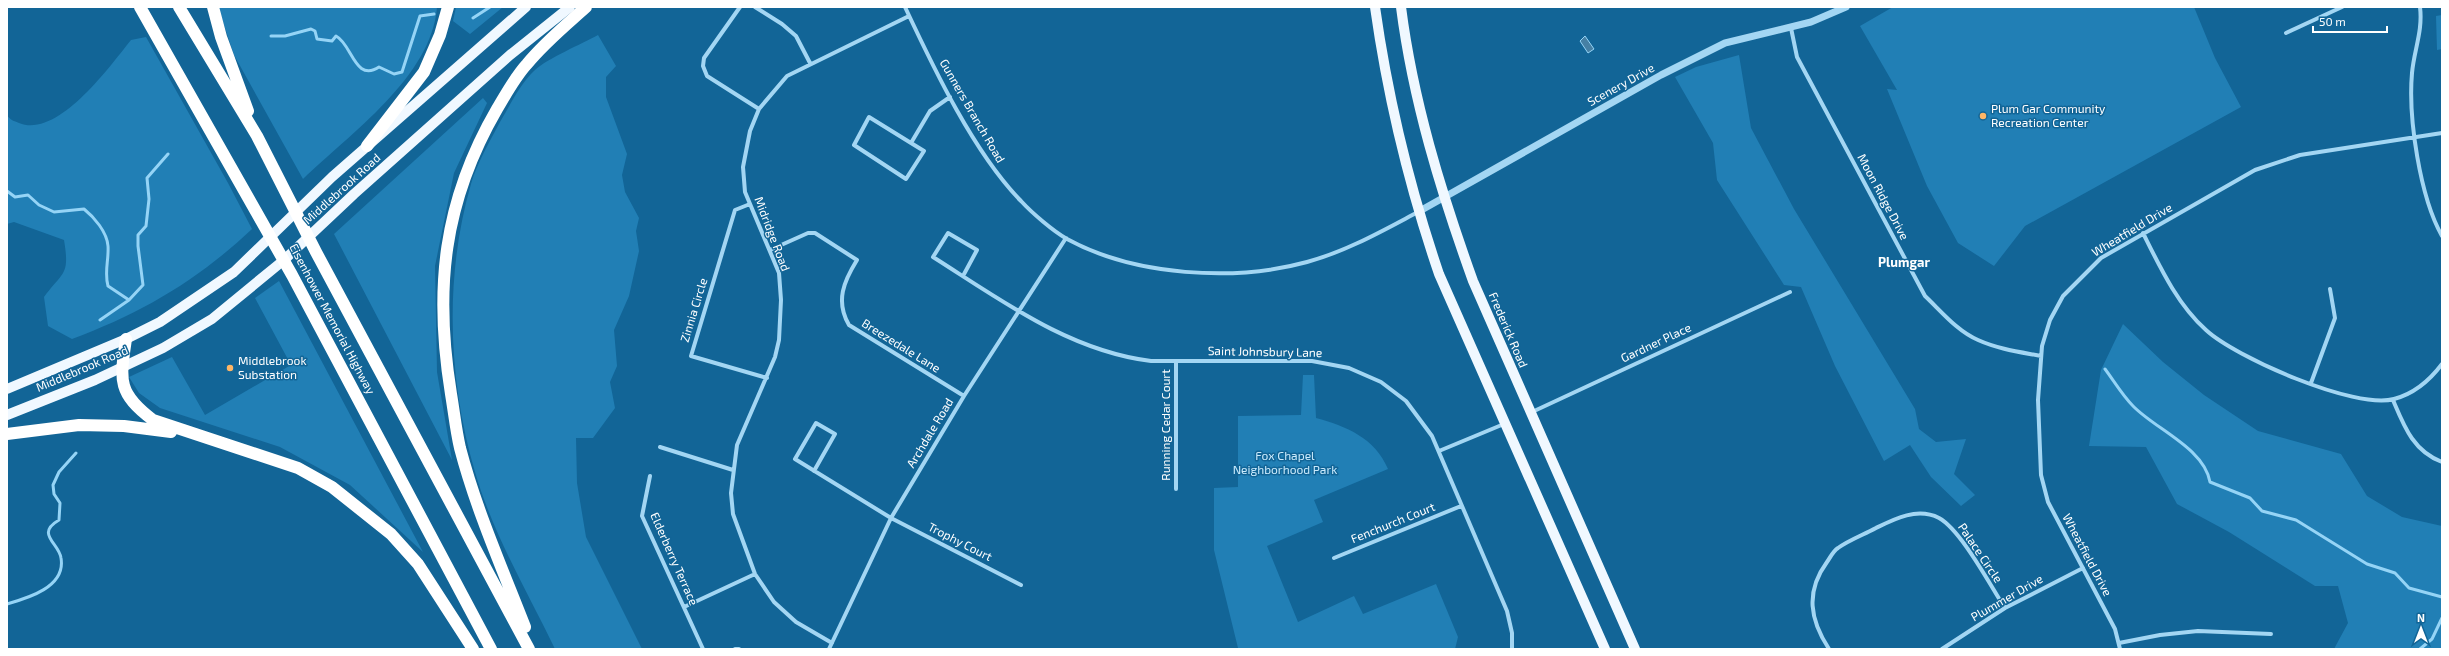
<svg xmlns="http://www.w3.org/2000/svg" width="2449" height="656" font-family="'Exo 2',sans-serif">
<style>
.green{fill:#217fb5}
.water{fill:#4680a4;stroke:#95d4f6}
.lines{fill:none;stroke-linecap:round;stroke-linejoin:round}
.stream{stroke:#95d4f6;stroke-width:3}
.minor{stroke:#a3d6f3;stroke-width:4}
.tertiary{stroke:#a3d6f3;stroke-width:7}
.primary{stroke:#f0f8ff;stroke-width:10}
.motorway{stroke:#fff;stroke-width:12}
.poi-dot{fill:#ffb666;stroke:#126597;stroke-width:1.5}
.labels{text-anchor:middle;stroke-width:3;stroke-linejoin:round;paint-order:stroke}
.street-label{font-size:12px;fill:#fff;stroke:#126597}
.poi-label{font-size:12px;fill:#fff;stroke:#126597;text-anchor:start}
.park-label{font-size:12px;fill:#cbebfd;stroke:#126597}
.neighbourhood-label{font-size:13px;font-weight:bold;fill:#fff;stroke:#126597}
</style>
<rect width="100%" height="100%" fill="#126597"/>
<path class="green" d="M218,7H437C432,76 350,134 303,179L234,55Z
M456,7H503L470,34L453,21Z
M1893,7H2194L2215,58L2241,107L2025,226L1994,266L1958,243L1927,186L1887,89L1897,90L1860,26Z
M2442,15V49L2437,50L2436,16Z
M598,35L616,66L606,77V97L627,154L622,175L625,192L639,218L636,231L639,251L629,296L614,330L617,366L610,382L615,408L593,438H576L577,483L586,537L642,649H555C527,591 493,534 475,472C448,380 444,277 471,184C477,163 490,141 500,122C511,104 519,85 535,70C548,58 582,44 598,35Z
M146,37L228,183L252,229C198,280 142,313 72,339L48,326L44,297C63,271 70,276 64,240L14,222L7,224V115C10,120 14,121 19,123C58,139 110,66 131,40Z
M1739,55L1751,128L1794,209L1915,409L1919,429L1936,442L1966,439L1954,474L1975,495L1961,506L1931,477L1910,445L1884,461L1835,366L1801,287L1784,285L1717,180L1713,143L1675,77L1696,67Z
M483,98L487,103L454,173L435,266L437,372L452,460L334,234Z
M279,281L423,552L350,485L280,447L160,408L139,393L129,377L172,357L205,415L291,365L255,298Z
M2123,324L2163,362L2204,395L2258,431L2341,454L2367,496L2402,517L2442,526V649H2334L2348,623L2338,586H2315L2229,532L2177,504L2146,447L2089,446L2101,370Z
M1303,375H1314L1316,418C1346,426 1375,438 1388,469L1314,500L1323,522L1267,546L1298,622L1354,596L1363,614L1436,584L1458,637L1455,649L1238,648L1214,550V488L1238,487V416L1301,415Z"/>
<path class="water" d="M1585,36L1594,49L1588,53L1580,41Z"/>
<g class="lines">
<path class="stream" d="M473,18L490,7
M271,36H285L311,29L315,31L317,39L332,41L336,36C352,44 355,83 379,67L394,74L402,72L420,16L434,14
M7,191L15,197L28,195L39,205L54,212L84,209C94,217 107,232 108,246C109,260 104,272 108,286L129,300
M100,320L129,300L143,285L138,246V235L146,226L149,199L147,178L168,154
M2105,369C2114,381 2122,395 2133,406C2155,429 2204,448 2210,482L2250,498L2262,511L2296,520L2367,564L2395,573L2409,588L2442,597
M7,604C28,598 66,587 61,558C59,543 35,534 59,520L60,503L54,494L53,485L59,472L76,453
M2420,649L2432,639L2442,618"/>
<path class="minor" d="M740,7L704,58L703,66L707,76L759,109
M755,7L782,24L796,36L810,63
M905,7C934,69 974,153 1021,201C1032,213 1053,231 1067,239C1135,276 1234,282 1307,262C1347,251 1382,231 1418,212
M2420,7C2423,31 2414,50 2412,73C2408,118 2420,197 2442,236
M1791,28L1797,57L1925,296C1941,311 1957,331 1978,340C1998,349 2020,352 2041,356
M2286,33L2342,7
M911,143L869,117L854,145L906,179L924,151L911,143L930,111L950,97
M750,204L735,210L691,356L767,378
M2143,233C2160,267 2177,304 2206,330C2235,357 2355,410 2394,399C2413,394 2430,380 2442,364
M770,250L808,233H815L857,260C844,281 835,301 849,325L964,396
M963,276L977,250L948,233L933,257C1001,300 1069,351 1151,361H1312L1349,368L1381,382L1406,401L1432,436L1507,611L1512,633V649
M1176,361V489
M2311,383L2335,318L2330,289
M2393,400C2404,426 2413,451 2442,462
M1532,412L1790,292
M660,447L733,470
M1439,451L1504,424
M814,471L835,434L816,423L795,459L891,518L1021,585
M650,476L642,516L703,649
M1334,558L1461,506
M684,607L755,574
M832,643L796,622L774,602L755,574L733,514L731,493L737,445L775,357L779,340L781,300L779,273L745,192L743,167L750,131L759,109L787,76L909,16
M2119,643L2160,635L2198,631L2271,634
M735,649H739
M829,649L891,518L964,396L1066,238
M1829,649C1810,620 1805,592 1827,562C1830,558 1833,551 1838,548C1849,540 1863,535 1876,528C1894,519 1917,507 1939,518C1961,530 1990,585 2005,608
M1942,649L2005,608L2083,568
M2120,649L2115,629L2048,502L2041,475L2038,400L2042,346L2050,320L2063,296L2101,258L2255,170L2300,155L2442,133"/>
<path class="tertiary" d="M1418,212L1661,75L1725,43L1811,22L1846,7"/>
<path class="primary" d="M1375,7C1388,99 1409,186 1439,274L1605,649
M1401,7C1413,101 1441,192 1473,281L1635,649
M7,389L126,339L160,322L234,272L332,177L526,7
M7,415L95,380L163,348L212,319L284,260L354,194L510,55L570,7"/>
<path class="motorway" d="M140,7L292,275L491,649
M179,7L257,136L316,252L529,649
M213,7L221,37L248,111
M367,146L424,72L440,35L448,7
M126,339C120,380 117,393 153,420L298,468L332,487L391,534L418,564L473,649
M7,434L79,425L124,426L171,432
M525,627C502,568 476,509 460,448C456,431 454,412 451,394C434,289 443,202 497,109C506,94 515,77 527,64C544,43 566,25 586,7"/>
</g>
<g class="poi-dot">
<circle cx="1983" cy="116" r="4"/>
<circle cx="230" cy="368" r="4"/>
</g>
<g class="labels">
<g class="street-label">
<text transform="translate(1621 85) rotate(-29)" y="4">Scenery Drive</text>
<text transform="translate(972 111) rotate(60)" y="4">Gunners Branch Road</text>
<text transform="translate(342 189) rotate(-42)" y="4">Middlebrook Road</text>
<text transform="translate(1883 197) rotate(62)" y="4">Moon Ridge Drive</text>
<text transform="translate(2132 230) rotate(-31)" y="4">Wheatfield Drive</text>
<text transform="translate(772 234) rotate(69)" y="4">Midridge Road</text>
<text transform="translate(694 310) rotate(-73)" y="4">Zinnia Circle</text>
<text transform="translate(332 319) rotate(62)" y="4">Eisenhower Memorial Highway</text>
<text transform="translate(1508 330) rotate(67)" y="4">Frederick Road</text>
<text transform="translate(1656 343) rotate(-25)" y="4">Gardner Place</text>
<text transform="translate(901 346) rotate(32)" y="4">Breezedale Lane</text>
<text transform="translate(1265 352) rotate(1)" y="4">Saint Johnsbury Lane</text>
<text transform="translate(82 369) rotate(-23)" y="4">Middlebrook Road</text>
<text transform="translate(1166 425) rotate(-90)" y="4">Running Cedar Court</text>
<text transform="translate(930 433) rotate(-59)" y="4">Archdale Road</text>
<text transform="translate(1393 523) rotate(-22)" y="4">Fenchurch Court</text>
<text transform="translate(960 542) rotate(27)" y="4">Trophy Court</text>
<text transform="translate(1980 553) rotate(56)" y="4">Palace Circle</text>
<text transform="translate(2087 555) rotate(62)" y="4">Wheatfield Drive</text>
<text transform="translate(674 559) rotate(66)" y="4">Elderberry Terrace</text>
<text transform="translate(2007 598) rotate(-30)" y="4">Plummer Drive</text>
</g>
<g class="poi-label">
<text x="1991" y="113">Plum Gar Community<tspan x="1991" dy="14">Recreation Center</tspan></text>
<text x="238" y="365">Middlebrook<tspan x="238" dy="14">Substation</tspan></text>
</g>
<g class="park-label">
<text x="1285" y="460">Fox Chapel<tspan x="1285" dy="14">Neighborhood Park</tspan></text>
</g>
<g class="neighbourhood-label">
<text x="1904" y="267">Plumgar</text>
</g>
</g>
<rect width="2449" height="656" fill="none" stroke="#ffffff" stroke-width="16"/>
<g transform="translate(2421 628)" stroke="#126597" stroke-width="3" paint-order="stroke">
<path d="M0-3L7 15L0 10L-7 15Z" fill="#ffffff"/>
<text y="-6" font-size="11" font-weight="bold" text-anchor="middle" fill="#ffffff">N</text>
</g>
<path d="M2313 26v6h74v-6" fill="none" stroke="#ffffff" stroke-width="2"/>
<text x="2319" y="26" font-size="12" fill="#ffffff" stroke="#126597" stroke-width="3" paint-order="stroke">50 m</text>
</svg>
